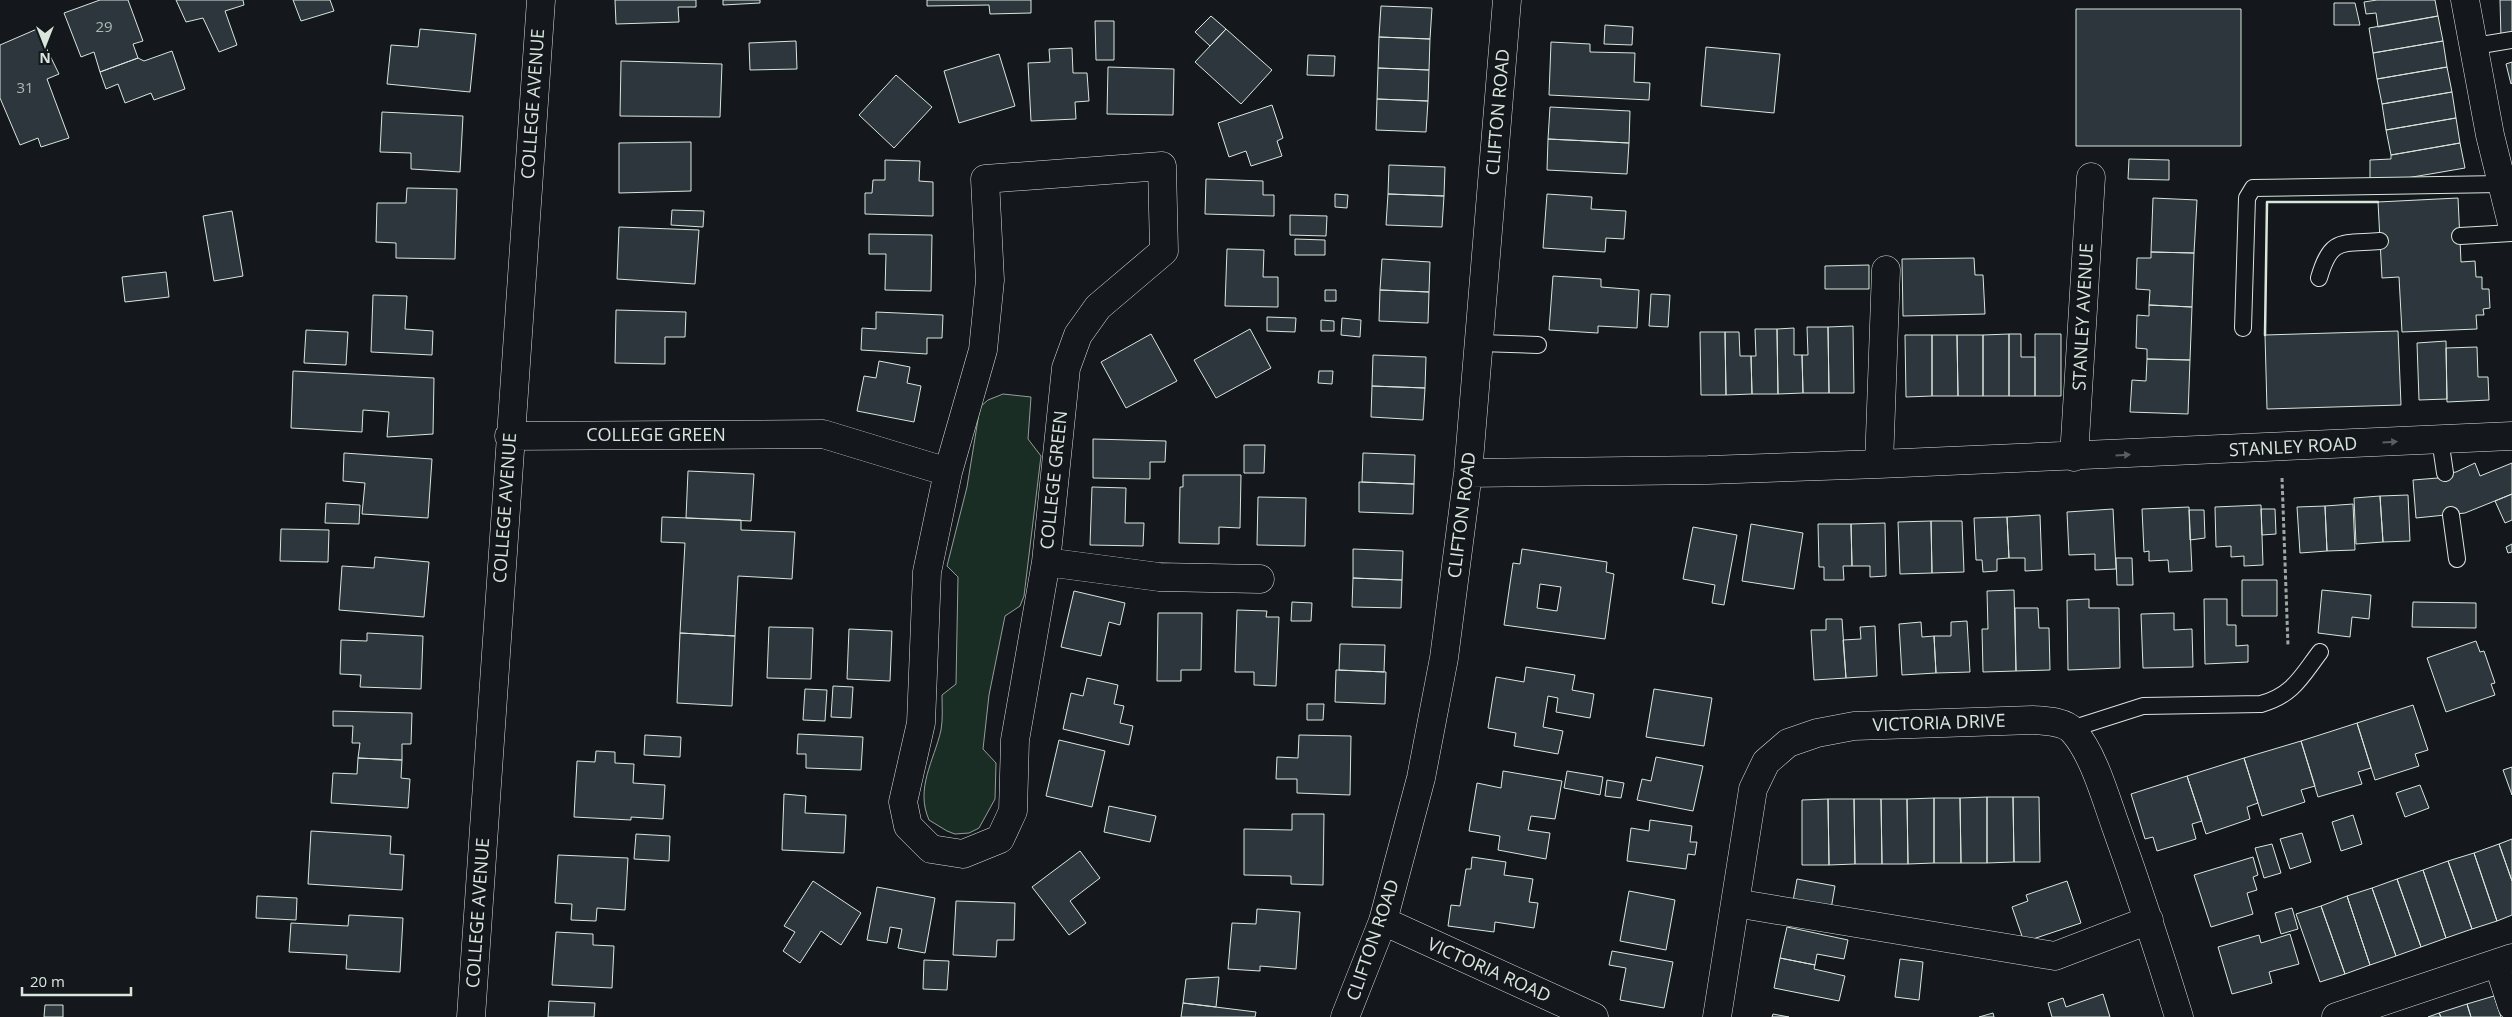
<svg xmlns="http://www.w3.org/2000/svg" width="2512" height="1017" font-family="'Open Sans',sans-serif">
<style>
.green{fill:#1a2d24;stroke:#939e99}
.building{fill:#2c363c;stroke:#d8e6dc;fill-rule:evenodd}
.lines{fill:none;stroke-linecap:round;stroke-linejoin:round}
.lane-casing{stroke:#d8e6dc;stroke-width:18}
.street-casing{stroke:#d8e6dc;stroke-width:29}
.path{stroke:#9da8a2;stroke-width:3;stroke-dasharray:4 2.5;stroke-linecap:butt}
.lane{stroke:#14181c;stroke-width:16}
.street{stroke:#14181c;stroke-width:28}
.wall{stroke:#d8e6dc;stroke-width:2.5}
.oneway{fill:#59605f}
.labels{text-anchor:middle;stroke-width:4;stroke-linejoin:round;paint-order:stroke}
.number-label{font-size:15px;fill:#adbab4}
.street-label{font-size:18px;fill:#d8e6dc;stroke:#14181c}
</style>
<rect width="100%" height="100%" fill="#14181c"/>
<path class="green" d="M1003,394L1031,397L1028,439L1041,456L1024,596L1020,606L1005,616L989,695L983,749L996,763L995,799L979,828L969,833L955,834L947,831L929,820C915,788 934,761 941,730C943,719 942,707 942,695L956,684L958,577L947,566L967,487L980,407L988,400Z"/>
<path class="building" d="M100,0H128L143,41L133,44L138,58L100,72L94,52L81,57L64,13Z
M176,0H243L244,5L225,11L237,45L219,52L203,18L186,22Z
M293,0H330L334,11L301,21Z
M615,0H696V7H678L679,22L616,24Z
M723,0H760V3L723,5Z
M927,0H1031V13L990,14L989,5L927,6Z
M2377,0H2435L2438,16L2378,27L2376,13L2366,14L2364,2Z
M2500,0H2512V38H2501Z
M2334,3H2355L2360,25H2334Z
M1381,6L1432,8L1430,39L1379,37Z
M2076,9H2241V146H2076Z
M1211,16L1226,29L1210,46L1195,32Z
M2438,16L2443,41L2373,53L2369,28Z
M1095,21H1114V60H1096Z
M1605,25L1633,27L1632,45L1604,44Z
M37,29L59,74L47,79L69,138L41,147L38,138L20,145L0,98V45Z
M420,29L476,34L470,92L387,84L391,45L418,47Z
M1226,29L1272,70L1241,104L1195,62Z
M1379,37L1430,39L1429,70L1378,68Z
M796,41L797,69L750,70L749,43Z
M2443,41L2447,67L2377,79L2373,53Z
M1551,42L1590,44V52L1635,53L1634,82L1650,83L1649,100L1549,95Z
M1706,47L1780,54L1774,113L1701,106Z
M1072,48L1073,73H1087L1089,101L1075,102L1076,119L1031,121L1028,63L1050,62L1049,49Z
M172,51L185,89L154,100L151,93L125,103L118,84L106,89L100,72L138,58L144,61Z
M999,54L1015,106L959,123L944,71Z
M1308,55L1335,56L1334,76L1307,75Z
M621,61L722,64L720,117L620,116Z
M2512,62V83L2511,84L2506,64Z
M1108,67L1174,69L1173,115L1107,114Z
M2447,67L2452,92L2382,104L2377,79Z
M1378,68L1429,70L1428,101L1377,99Z
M896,75L932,107L894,148L859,115Z
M2452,92L2456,118L2386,130L2382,104Z
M1377,99L1428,101L1426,132L1376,130Z
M1272,105L1283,138L1277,141L1282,156L1251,166L1246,151L1229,157L1218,123Z
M1550,107L1630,111L1629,143L1548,139Z
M382,112L463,116L460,172L411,169V153L380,152Z
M2456,118L2460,143L2391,155L2386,130Z
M1548,139L1629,143L1627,174L1547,170Z
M691,142V191L619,193V143Z
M2460,143L2465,168L2395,180H2370V160L2391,159V155Z
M2129,159L2169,160V180L2128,179Z
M885,160L920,161L919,181L933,182V216L865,214V193H872L873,180H885Z
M1389,165L1445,167L1444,196L1388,194Z
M1206,179L1263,181V195H1274V216L1205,214Z
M407,188L457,189L455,259L396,258V243L376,242L377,203H406Z
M1335,194L1348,195L1347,208L1335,207Z
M1388,194L1444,196L1442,227L1386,225Z
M1547,194L1592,197L1591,209L1626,211L1624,239L1606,238L1605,252L1543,248Z
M2153,198L2197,200L2194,253L2151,252Z
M2458,198L2461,262L2475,261L2476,277H2482V289H2489L2490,308L2483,309L2484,315H2476L2477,329L2402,332L2399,277L2382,278L2378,202Z
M672,210L704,211L703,227L671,225Z
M232,211L243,276L214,281L203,216Z
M1290,215L1327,216L1326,236L1290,235Z
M619,227L699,230L695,284L617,279Z
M869,234L932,235L931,291L885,290L886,254H869Z
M1295,239L1325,240V255H1295Z
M1227,249L1264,250L1263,277H1278V307L1225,306Z
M2151,252L2194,253L2192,307L2149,305L2150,290L2136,289L2137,258H2151Z
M1974,258L1975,275H1983L1985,314L1903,316L1902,259Z
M1382,259L1430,262L1429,292L1380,290Z
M1869,265V289H1825V266Z
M166,272L169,297L125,302L122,277Z
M1553,276L1601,279V287L1639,290L1637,328L1598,326V333L1549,330Z
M1325,290H1336V301H1325Z
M1380,290L1429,292L1428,323L1379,321Z
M1651,294L1670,295L1668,327L1649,326Z
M373,295L407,296L405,329L433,331L432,355L371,352Z
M2149,305L2192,307L2190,360L2147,359V349L2136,348L2137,315L2149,316Z
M616,310L686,312L685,337H665V364L615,363Z
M876,312L943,315L942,338H927V354L861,350L862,328L876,329Z
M1267,317L1296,318L1295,332L1267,331Z
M1342,318L1361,320L1360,337L1341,335Z
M1321,320L1334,321V331H1321Z
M1853,326L1854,393H1829L1828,327Z
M1807,327H1828L1829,393H1803L1802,355H1808Z
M1794,328V355H1802L1803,393L1778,394L1777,329Z
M1250,329L1271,368L1216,398L1194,360Z
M1755,329H1777L1778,394H1752L1751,356H1756Z
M306,330L348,332L346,365L304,363Z
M2398,331L2401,405L2267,409L2265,335Z
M1700,332H1725L1726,395H1701Z
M1725,332H1739L1740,356H1751L1752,394L1726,395Z
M1151,334L1177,381L1126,408L1101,362Z
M2009,334V396H1983V335Z
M2009,334H2021V357H2035V396H2009Z
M2035,334H2061V396H2035Z
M1905,335H1932V396L1906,397Z
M1932,335H1957L1958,396H1932Z
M1957,335H1983V396H1958Z
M2446,341L2447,399L2419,400L2417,343Z
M2477,347L2478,377H2488L2489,400L2447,402L2446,348Z
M1373,355L1426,357L1425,388L1372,386Z
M2147,359L2190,360L2188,414L2130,412L2132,380L2146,381Z
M879,361L910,367L907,383L921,386L914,422L857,411L864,376L876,378Z
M293,371L434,378L433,434L387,437L389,412L363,410L362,432L291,428Z
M1319,371H1333L1332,384L1318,383Z
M1372,386L1425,388L1423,420L1371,417Z
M1093,439L1166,441L1165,462H1150V479L1093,478Z
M1244,445H1265L1264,473H1244Z
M344,453L432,459L428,518L362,514L365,483L343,481Z
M1363,453L1415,455L1414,484L1362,482Z
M2475,463L2480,476L2512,463V494L2465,513L2416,518L2413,480L2438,478L2437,475L2456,472Z
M688,471L754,474L751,521L686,518Z
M1183,475H1241L1240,528L1219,527V544L1179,543L1180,487H1183Z
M1359,482L1414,484L1413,514L1359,512Z
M1092,487L1126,488L1125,523H1144L1143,546L1090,545Z
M2512,494V520L2505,523L2495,501Z
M2408,495L2410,541L2383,542L2380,496Z
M2380,496L2383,542L2356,544L2354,498Z
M1258,497L1306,498L1305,546L1257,545Z
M326,503L360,505L359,524L325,523Z
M2353,504L2355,550L2327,551L2325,506Z
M2261,505L2263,565L2244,566V556L2231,557V546L2216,547L2215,507Z
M2325,506L2327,551L2300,553L2297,507Z
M2189,507L2192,571L2169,572L2168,560L2149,561V551L2144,552L2142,509Z
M2113,509L2116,569L2095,570V554L2069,555L2067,512Z
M2261,509H2275L2276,534L2262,535Z
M2189,510H2204L2205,538L2190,540Z
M2040,515L2042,570L2025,571V558H2009L2007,517Z
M662,517L741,520V530L795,532L792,579L738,576L735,636L680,633L685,543L661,542Z
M2007,517L2009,558L1997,559V571L1983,572L1982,560H1976L1974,518Z
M1931,521H1962L1964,572L1932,573Z
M1931,521L1932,573L1900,574L1898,522Z
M1885,523L1886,576L1870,577V566H1852L1851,524Z
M1751,524L1803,533L1794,589L1742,581Z
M1818,524H1851L1852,566H1843L1844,580H1824V567H1819Z
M1693,527L1737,535L1724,605L1712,603L1715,585L1683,579Z
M281,529L329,530L328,562L280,561Z
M2512,544V552L2508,553L2506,547Z
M1353,549L1403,551L1402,580L1353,578Z
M1522,549L1607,562L1606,572L1614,574L1605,639L1504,625L1513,563L1520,564ZM1540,584L1561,587L1557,611L1537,608Z
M375,557L429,562L424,617L339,610L342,566L374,568Z
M2116,558H2132L2133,585H2117Z
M1353,578L1402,580L1401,608L1352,607Z
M2242,580H2277V616H2242Z
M2014,590L2016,671L1983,672L1982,629H1988L1987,591Z
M2322,590L2371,595L2369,619L2352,617L2350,637L2318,633Z
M1074,591L1125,603L1120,625L1109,622L1101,656L1061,647Z
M2089,599V608H2119L2120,668L2068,670L2067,600Z
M2204,599H2227V625H2236V646L2248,645V662L2205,664Z
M1292,602L1312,603L1311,621H1291Z
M2413,602L2476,603V628L2412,627Z
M2015,608H2038L2039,628H2049L2050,670L2016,671Z
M1237,610L1267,611L1266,617H1279L1276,686L1254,685V672H1235Z
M1158,613H1202L1201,670H1181V681H1157Z
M2174,613V630L2192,629L2193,667L2143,668L2141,614Z
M1826,619H1842L1846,678L1814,680L1811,630H1826Z
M1967,621L1970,672L1936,673L1934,636H1951V622Z
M1921,622L1922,637L1934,636L1936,673L1902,675L1899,624Z
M1875,626L1877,676L1846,678L1843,640L1861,639L1860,627Z
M769,627L813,628L811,679L767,678Z
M849,629L892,631L890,681L847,679Z
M367,633L423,636L421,689L360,687L361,675L340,674L341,640L367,641Z
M680,633L735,636L732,706L677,703Z
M2476,641L2480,652L2484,651L2495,683L2491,684L2495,695L2446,712L2427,658Z
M1340,644L1385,645L1384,672L1339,670Z
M1526,667L1575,675L1572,690L1594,694L1590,718L1556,712L1558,698L1548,696L1543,727L1563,731L1558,754L1514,746L1516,733L1488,728L1496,677L1524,682Z
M1336,670L1386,672L1385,704L1335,702Z
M1087,678L1118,685L1114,704L1124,706L1120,723L1133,726L1129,745L1063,729L1071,693L1083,696Z
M833,686L853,687L851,718L831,717Z
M805,689L827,690L825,721L803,720Z
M1654,689L1712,698L1704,746L1646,737Z
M1307,704H1324L1323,720H1307Z
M2413,705L2428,750L2415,754L2419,766L2375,780L2357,723Z
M333,711L412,713L411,744H402V760L358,758L360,743H352L353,726H333Z
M2357,723L2371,768L2358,772L2362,784L2318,797L2301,741Z
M798,734L863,737L861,770L806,768V754H797Z
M645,735L681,737L680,757L644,755Z
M1299,735L1351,736L1350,795L1297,793V779H1276L1277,757L1298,758Z
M1059,740L1105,751L1092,807L1046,796Z
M2301,741L2315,786L2301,790L2305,802L2262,816L2244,758Z
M596,751L615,752V763L634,764L633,783L665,785L663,819L631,817V820L574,817L577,761L595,762Z
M1656,757L1703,766L1693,811L1637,800L1642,779L1651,781Z
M358,758L402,760L401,778L410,779L408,808L331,803L333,773L357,774Z
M2244,758L2258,803L2247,807L2250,819L2206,834L2187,776Z
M2512,767V795L2503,770Z
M1503,771L1562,781L1555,819L1531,816L1528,830L1550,833L1546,859L1498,850L1500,836L1469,831L1477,783L1501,788Z
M1567,771L1603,777L1600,795L1564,788Z
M2187,776L2202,821L2192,824L2196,839L2157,851L2153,837L2145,839L2131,794Z
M1607,780L1624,783L1621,798L1605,796Z
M2420,785L2429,808L2405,817L2396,793Z
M784,794L806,796L805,813L846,815L844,853L782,850Z
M1987,797H2013L2014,862L1987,863Z
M1987,797V863H1961L1960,798Z
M2013,797H2039L2040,862H2014Z
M1934,798H1960L1961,863H1934Z
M1934,798V863L1908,864L1907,799Z
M1828,799H1854L1855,864L1829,865Z
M1828,799L1829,865H1802V800Z
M1854,799H1881L1882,864H1855Z
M1881,799H1907L1908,864H1882Z
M1109,806L1156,816L1150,842L1104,832Z
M1292,814H1324L1323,885L1291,884V876L1244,875V829L1292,830Z
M2353,815L2362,844L2341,851L2332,822Z
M1650,820L1692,826L1690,842H1697L1695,855L1688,854L1686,869L1627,861L1631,828L1649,831Z
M311,831L391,836L390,854L404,855L402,890L308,884Z
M2302,833L2311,862L2290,869L2280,839Z
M636,834L670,836L669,861L634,859Z
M2512,839V881L2499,844Z
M2272,844L2281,873L2264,878L2255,848Z
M2499,844L2512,881V915L2497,921L2474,853Z
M1080,851L1100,878L1070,901L1086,923L1069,935L1032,887Z
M2474,853L2497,921L2472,929L2448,861Z
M558,855L628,858L625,910L597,908L596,921L571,920L572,904L555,903Z
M1472,857L1506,862L1504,875L1533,879L1529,902L1538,903L1534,928L1495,922L1494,932L1448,926L1451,905L1460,906L1466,869H1471Z
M2253,857L2258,875L2253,877L2257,890L2247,893L2253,914L2211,927L2194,875Z
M2448,861L2472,929L2446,938L2423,870Z
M2423,870L2446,938L2421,947L2397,879Z
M1797,879L1835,886L1831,909L1793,901Z
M2397,879L2421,947L2396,956L2372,888Z
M813,881L861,913L841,945L821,931L800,963L783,951L795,932L784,926Z
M2067,881L2081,923L2024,942L2012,907L2028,901L2026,895Z
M877,887L935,898L925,953L898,948L902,929L890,927L887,943L867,940Z
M2372,888L2396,956L2370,965L2347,896Z
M1629,891L1675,900L1666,950L1620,941Z
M257,896L297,898L296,920L256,918Z
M2347,896L2370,965L2345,974L2321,906Z
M956,901L1015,903L1014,940H997L996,957L953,955Z
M2321,906L2345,974L2320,982L2296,914Z
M2292,908L2298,929L2281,934L2275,913Z
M1257,909L1300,912L1296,969L1260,966V971L1228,969L1232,923L1256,924Z
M349,915L403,918L400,972L346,969L347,955L289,952L291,923L348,926Z
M1787,927L1848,940L1844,959L1817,954L1815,965L1780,958Z
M556,932L593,934V945L614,946L612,988L552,985Z
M2290,934L2299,964L2269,972L2272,983L2232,994L2218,947L2259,935L2261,943Z
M1612,951L1673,962L1664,1008L1620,1000L1626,968L1609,965Z
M1780,958L1815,965L1814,969L1845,976L1839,1001L1774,988Z
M1900,959L1923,962L1919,1000L1895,997Z
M924,960L949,961L947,990L923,989Z
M1219,977L1216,1007L1183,1003L1186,979Z
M2103,994L2110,1017H2052L2048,1003L2063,998L2066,1007Z
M2494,996L2501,1017H2471L2467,1004Z
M549,1001L595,1003L594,1017H548Z
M1183,1003L1256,1012L1255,1017H1181Z
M2467,1004L2471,1017H2441L2439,1013Z
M45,1005H63V1017H44Z
M1993,1013L1994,1017H1979Z
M2439,1013L2441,1017H2428Z
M1773,1014L1789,1017H1772Z"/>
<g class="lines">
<defs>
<path id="lane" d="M2475,46L2512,40
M2460,236L2512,233
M2319,278C2331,237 2341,244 2380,241
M2243,328L2247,198L2253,188L2501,184
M1480,343L1538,345
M2440,439L2445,473
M2451,515L2457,559
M2071,729L2143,706L2261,704C2293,695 2301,677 2320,652"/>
<path id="street" d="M2465,0L2490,135L2512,224
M509,436L823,434L948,472L983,350L990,280L985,179L1162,166L1164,251L1098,307L1078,335L1066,368L1046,562L1015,740L1013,811L1000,839L963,854L931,849L908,826L903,802L921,723L927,572L948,472
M2074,457L2091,177
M1879,464L1886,270
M1468,473L1708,470L1879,464L2512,436
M1046,562L1159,577L1260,579
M1735,903L2055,956L2149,920
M1383,921L1594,1017
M2498,963L2512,1006
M471,1017L541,0
M1345,1017L1383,921L1421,778L1444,658L1468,473L1507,0
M1717,1017L1753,789L1766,762L1788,743L1817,733L1854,726L2033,720C2045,721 2064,721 2073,731C2093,753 2105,796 2115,824C2138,888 2159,952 2179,1017
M2336,1017L2512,958"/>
</defs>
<use href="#lane" class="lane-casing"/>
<use href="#street" class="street-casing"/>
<path class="path" d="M2282,478L2288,646"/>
<use href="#lane" class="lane"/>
<use href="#street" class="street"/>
<path class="wall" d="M2265,335L2267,202H2378"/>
</g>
<defs><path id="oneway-solid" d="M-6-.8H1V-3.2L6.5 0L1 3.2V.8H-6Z" transform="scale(1.25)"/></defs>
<g class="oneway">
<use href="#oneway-solid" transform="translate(2390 442) rotate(-3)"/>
<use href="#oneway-solid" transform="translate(2123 455) rotate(-3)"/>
</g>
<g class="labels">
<g class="number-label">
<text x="104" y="32">29</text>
<text x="25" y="93">31</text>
</g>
<g class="street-label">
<text transform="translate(533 104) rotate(-86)" y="6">COLLEGE AVENUE</text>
<text transform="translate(1498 112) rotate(-85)" y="6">CLIFTON ROAD</text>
<text transform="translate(2083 317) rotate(-87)" y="6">STANLEY AVENUE</text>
<text x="656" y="441">COLLEGE GREEN</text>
<text transform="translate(2293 447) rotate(-3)" y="6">STANLEY ROAD</text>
<text transform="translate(1054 480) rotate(-84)" y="6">COLLEGE GREEN</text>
<text transform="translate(505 508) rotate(-86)" y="6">COLLEGE AVENUE</text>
<text transform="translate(1462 515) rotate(-83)" y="6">CLIFTON ROAD</text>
<text transform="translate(1939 723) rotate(-2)" y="6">VICTORIA DRIVE</text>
<text transform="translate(478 913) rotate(-86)" y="6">COLLEGE AVENUE</text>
<text transform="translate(1373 940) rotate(-71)" y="6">CLIFTON ROAD</text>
<text transform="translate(1489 970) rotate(24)" y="6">VICTORIA ROAD</text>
</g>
</g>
<g transform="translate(45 45) rotate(180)" stroke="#14181c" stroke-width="4" paint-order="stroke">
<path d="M0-4L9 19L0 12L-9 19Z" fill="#d8e6dc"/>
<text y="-8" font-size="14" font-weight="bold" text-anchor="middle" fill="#d8e6dc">N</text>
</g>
<path d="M22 987v8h109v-8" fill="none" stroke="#d8e6dc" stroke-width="2.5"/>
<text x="30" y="987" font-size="15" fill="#d8e6dc" stroke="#14181c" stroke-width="4" paint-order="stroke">20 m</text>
</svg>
